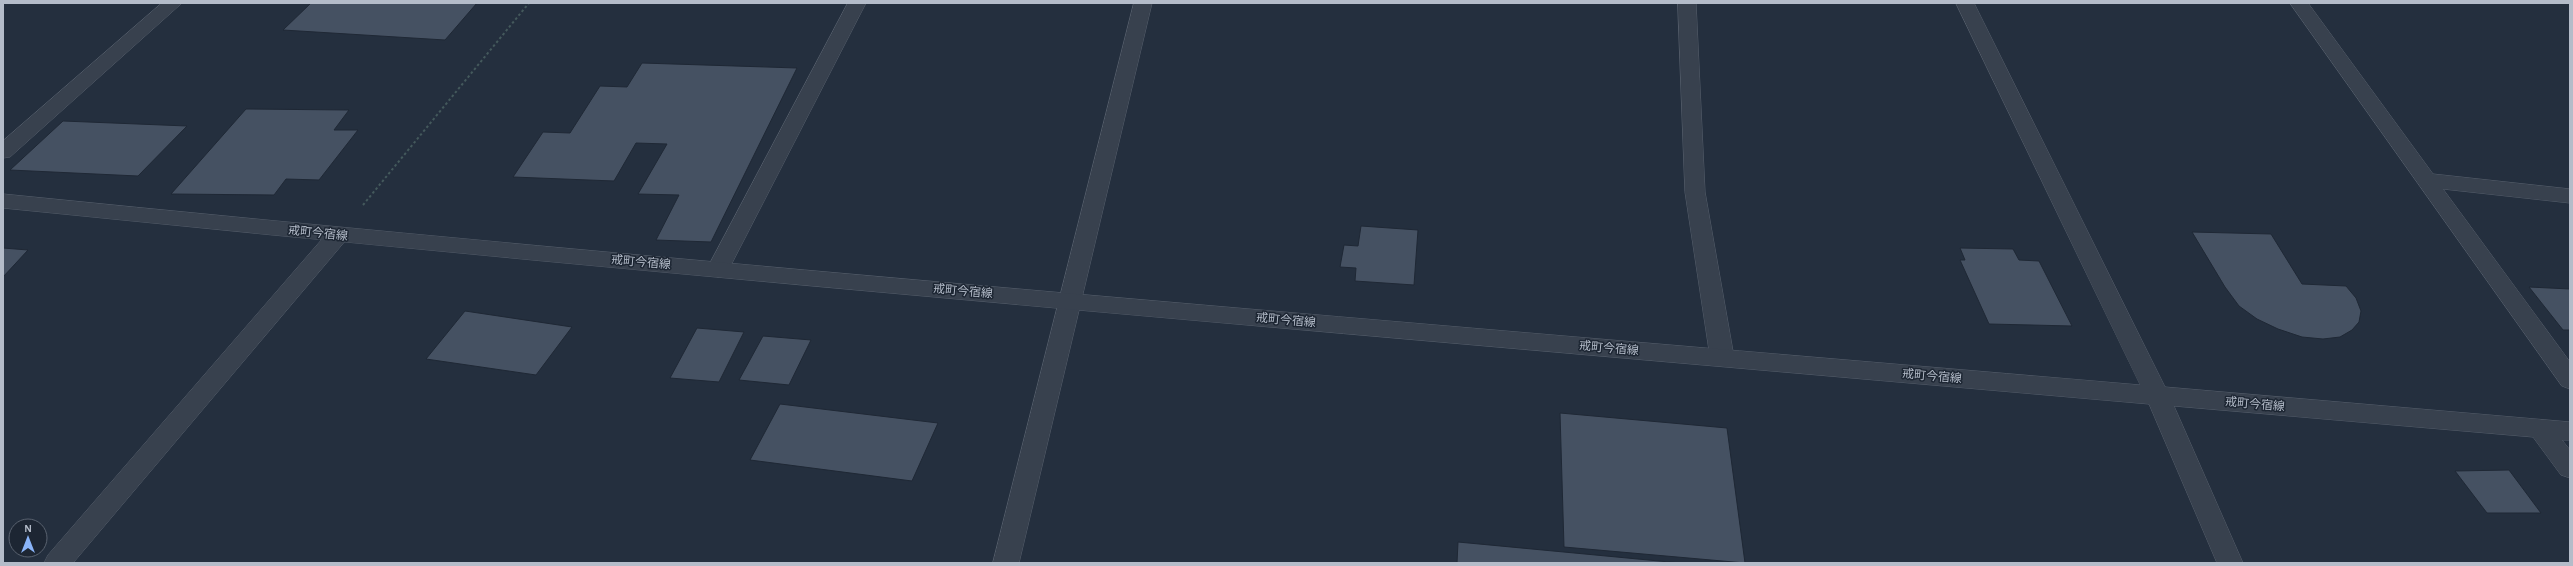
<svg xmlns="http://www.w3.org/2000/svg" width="2573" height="566" font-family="'Alegreya Sans','Noto Sans JP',sans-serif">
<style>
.building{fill:#455162;stroke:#1f2835}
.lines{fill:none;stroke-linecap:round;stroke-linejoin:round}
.minor-casing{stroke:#565f6c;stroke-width:1}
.tertiary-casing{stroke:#565f6c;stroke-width:1}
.path{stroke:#44595c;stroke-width:2;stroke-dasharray:2.5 2.5;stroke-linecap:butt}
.minor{fill:#38414e;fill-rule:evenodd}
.tertiary{fill:#38414e;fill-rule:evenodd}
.labels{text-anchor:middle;stroke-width:3;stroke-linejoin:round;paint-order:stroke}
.street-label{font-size:12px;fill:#b4bcc9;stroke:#1d2633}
</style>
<rect width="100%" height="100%" fill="#242f3e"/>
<path class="building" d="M311,3H477L445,40L283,30Z
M642,63L797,68L711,242L656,240L679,195L638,194L667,144L636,143L614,181L513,177L543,132L570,133L600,86L627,87Z
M246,109L349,110L334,130H358L319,180L286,179L274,195L171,194Z
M63,121L187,126L138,176L10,170Z
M1361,226L1418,230L1414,285L1355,281L1356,268L1340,267L1344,245L1358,246Z
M2192,232L2271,234L2302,284L2346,286L2356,298L2361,311L2359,322L2352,330L2340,337L2323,339L2302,337L2278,329L2257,319L2239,306L2225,287Z
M3,248L28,250L3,277Z
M1960,248L2013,249L2019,260L2039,261L2072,326L1989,324L1960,260H1965Z
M2529,287L2570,289V330H2563Z
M465,311L572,327L536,375L426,359Z
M697,328L744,332L719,382L670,378Z
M763,336L811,340L789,385L739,380Z
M780,404L938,423L912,481L750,460Z
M1560,413L1727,428L1745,563L1564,547Z
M2509,470L2541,513H2487L2455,471Z
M1458,542L1680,563H1457Z"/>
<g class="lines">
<defs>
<path id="minor" d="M162,3H182L10,157L3,158V141Z
M848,3H866L729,269L726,274L718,277L710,274L707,269Z
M1134,3H1152L1019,563H993Z
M1678,3H1696L1705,192L1734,357L1730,363L1722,366L1714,363L1710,357L1685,192Z
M2290,3H2308L2433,174L2570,189V203L2443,189L2570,362V389L2562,386Z
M338,228L346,230L349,235L346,240L73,563H44L48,555L330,230Z"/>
<path id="tertiary" d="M1956,3H1974L2165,387L2570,422V440H2562L2570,450V478L2561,475L2533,437L2174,406L2243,563H2217L2149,404C1433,341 717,281 3,208V194C715,266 1428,324 2140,385Z"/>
</defs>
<use href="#minor" class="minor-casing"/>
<use href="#tertiary" class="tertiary-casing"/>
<path class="path" d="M363,205L529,3"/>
<use href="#minor" class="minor"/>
<use href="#tertiary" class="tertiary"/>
</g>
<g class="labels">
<g class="street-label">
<text transform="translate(318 233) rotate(6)" y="4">戒町今宿線</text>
<text transform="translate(641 262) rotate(5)" y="4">戒町今宿線</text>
<text transform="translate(963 291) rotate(5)" y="4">戒町今宿線</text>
<text transform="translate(1286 320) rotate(5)" y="4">戒町今宿線</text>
<text transform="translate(1609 348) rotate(5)" y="4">戒町今宿線</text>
<text transform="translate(1932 376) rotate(5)" y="4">戒町今宿線</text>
<text transform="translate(2255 404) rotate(5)" y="4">戒町今宿線</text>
</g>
</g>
<rect width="2573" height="566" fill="none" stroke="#b4bcc9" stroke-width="8"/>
<g transform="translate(28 538)"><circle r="19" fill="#1d2633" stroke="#59626f"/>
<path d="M0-3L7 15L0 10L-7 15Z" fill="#8ab4f8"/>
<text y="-6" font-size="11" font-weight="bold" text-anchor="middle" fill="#b4bcc9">N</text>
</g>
</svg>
